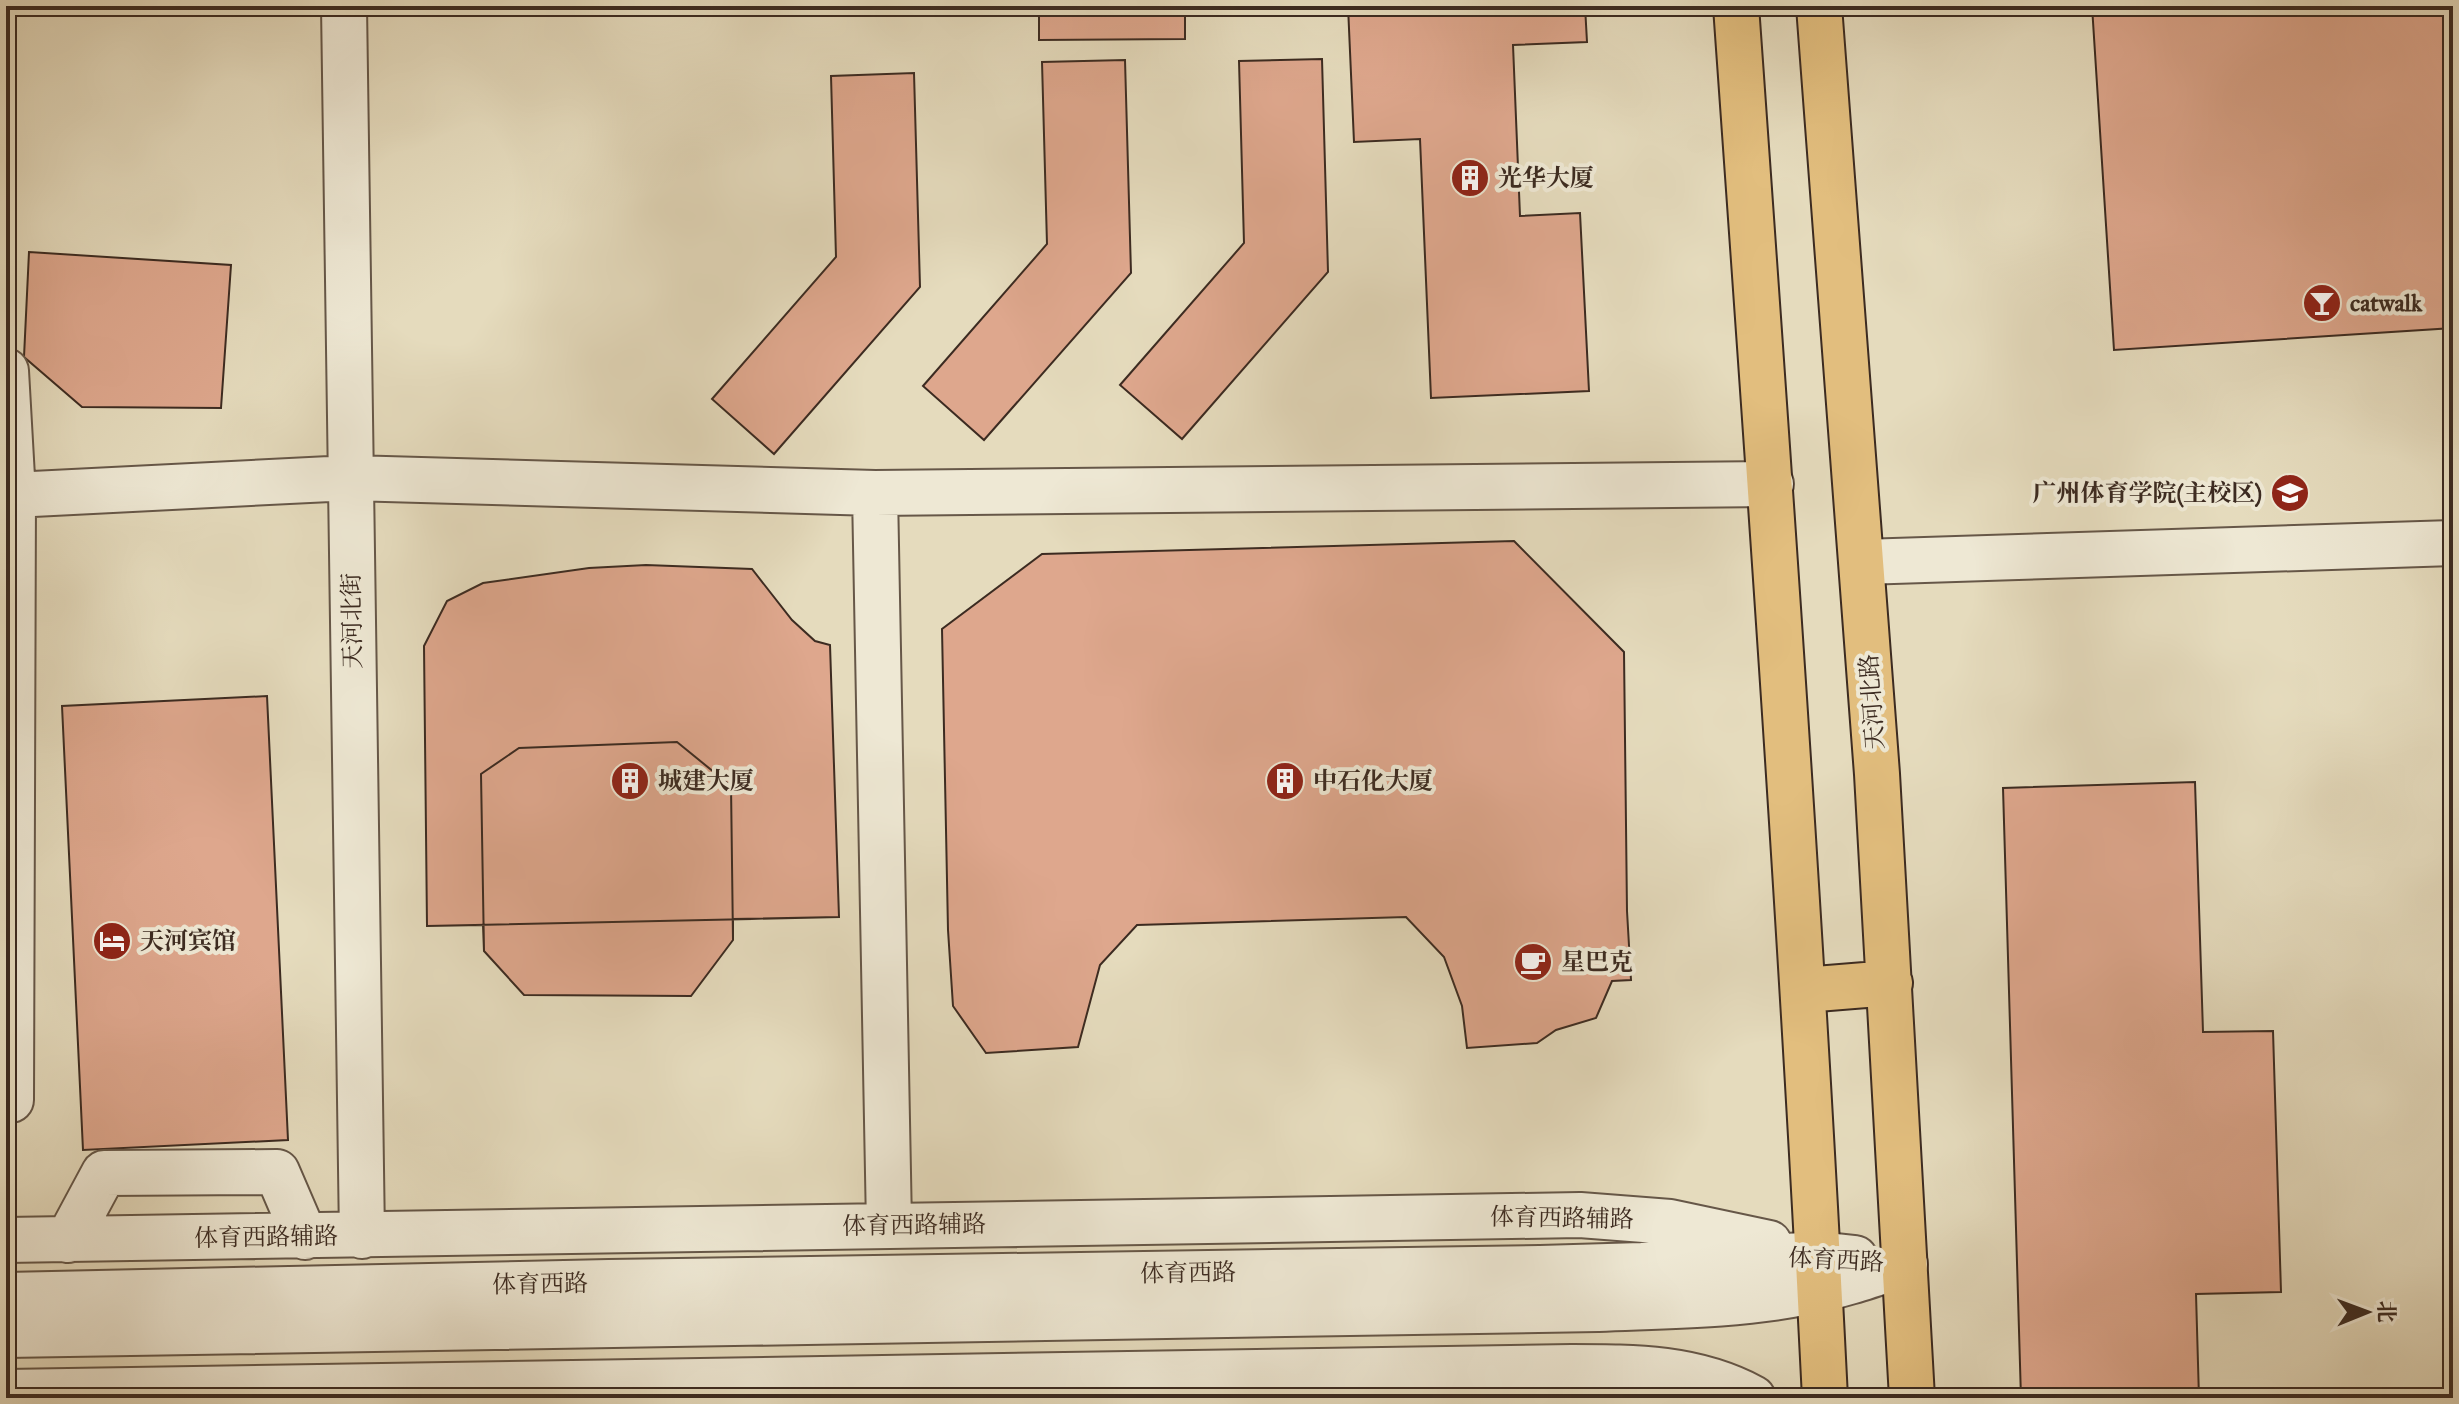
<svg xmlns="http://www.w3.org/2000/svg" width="2459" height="1404" font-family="'IM FELL Great Primer','Noto Serif SC',serif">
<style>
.building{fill:#dea78d;stroke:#3c2b21;stroke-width:2}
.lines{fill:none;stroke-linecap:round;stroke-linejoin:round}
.minor-casing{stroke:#665748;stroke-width:48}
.major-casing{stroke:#3c2b21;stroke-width:48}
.minor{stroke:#eee8d4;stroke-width:44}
.major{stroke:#e2be7e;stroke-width:44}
.labels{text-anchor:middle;stroke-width:8;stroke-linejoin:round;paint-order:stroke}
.poi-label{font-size:24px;font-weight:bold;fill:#3c2b21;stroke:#eee8d4;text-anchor:start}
.street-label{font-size:24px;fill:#3c2b21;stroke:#eee8d4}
</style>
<rect width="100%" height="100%" fill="#e5dbbd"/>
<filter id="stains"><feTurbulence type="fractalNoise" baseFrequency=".0025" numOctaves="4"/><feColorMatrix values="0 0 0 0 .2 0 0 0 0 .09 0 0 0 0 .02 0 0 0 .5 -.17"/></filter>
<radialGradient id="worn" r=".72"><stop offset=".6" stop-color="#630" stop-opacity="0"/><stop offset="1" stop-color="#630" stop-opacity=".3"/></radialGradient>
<path class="building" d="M1039,6H1185V39L1039,40Z
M1348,6H1585L1587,42L1513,45L1520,216L1580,213L1589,391L1431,398L1420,139L1354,142Z
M2092,6H2453V328L2114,350Z
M1322,59L1328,272L1182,439L1120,385L1244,243L1239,61Z
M1125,60L1131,273L984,440L923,386L1047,244L1042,62Z
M914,73L920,287L774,454L712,399L836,257L831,76Z
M29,252L231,265L221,408L82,407L24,357Z
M1514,541L1624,652L1627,911L1631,980L1612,981L1596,1018L1556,1030L1537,1043L1467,1048L1462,1006L1444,957L1406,917L1137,925L1100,965L1078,1047L986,1053L953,1006L948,930L942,629L1042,554Z
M646,565L752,569L792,620L815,641L830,645L839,917L733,919V940L691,996L524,995L484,951L483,925L427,926L424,646L447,601L483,583L589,568Z
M646,565L752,569L792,620L815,641L830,645L839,917L427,926L424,646L447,601L483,583L589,568Z
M267,696L288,1140L83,1150L62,706Z
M677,742L731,786L733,940L691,996L524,995L484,951L481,774L519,748Z
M2195,782L2203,1032L2273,1031L2281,1292L2196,1294L2199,1398H2021L2003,788Z"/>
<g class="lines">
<defs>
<path id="minor" d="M344,6L362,1236
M6,371L13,495L350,478L875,493L1771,484
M875,493L889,1225
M6,495H13L11,1100H6
M1862,562L2453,543
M6,1240L1580,1215L1670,1222L1769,1243
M68,1240L104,1173L277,1172L305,1237
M6,1295L609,1282L1540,1268L1642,1265L1818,1254L1855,1258
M6,1335L1598,1309C1666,1306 1736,1306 1803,1293C1838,1287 1872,1275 1905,1264
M6,1392L1572,1367C1636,1367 1696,1367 1753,1398"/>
<path id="major" d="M1736,6C1769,470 1802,934 1825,1398
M1819,6L1877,774L1912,1398
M1804,990L1890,983"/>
</defs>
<use href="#minor" class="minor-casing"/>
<use href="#major" class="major-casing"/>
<use href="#minor" class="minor"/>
<use href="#major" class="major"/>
</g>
<defs>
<symbol id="building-disc" viewBox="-11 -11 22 22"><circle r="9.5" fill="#8f2418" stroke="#eee8d4"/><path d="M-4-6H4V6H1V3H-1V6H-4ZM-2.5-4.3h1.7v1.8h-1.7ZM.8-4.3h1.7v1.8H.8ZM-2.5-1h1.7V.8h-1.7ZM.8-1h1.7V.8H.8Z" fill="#fff"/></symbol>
<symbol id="bar-disc" viewBox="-11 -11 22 22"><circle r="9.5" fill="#8f2418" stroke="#eee8d4"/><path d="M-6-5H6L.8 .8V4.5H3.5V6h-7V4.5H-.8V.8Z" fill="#fff"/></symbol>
<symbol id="university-disc" viewBox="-11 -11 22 22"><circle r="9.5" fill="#8f2418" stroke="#eee8d4"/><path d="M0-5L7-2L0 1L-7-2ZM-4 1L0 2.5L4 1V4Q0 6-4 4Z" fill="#fff"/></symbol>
<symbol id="hotel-disc" viewBox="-11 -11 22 22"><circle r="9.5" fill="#8f2418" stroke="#eee8d4"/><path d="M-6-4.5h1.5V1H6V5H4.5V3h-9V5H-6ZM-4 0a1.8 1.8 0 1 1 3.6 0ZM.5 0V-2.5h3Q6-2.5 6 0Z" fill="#fff"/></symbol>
<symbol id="cafe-disc" viewBox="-11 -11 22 22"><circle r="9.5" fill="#8f2418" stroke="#eee8d4"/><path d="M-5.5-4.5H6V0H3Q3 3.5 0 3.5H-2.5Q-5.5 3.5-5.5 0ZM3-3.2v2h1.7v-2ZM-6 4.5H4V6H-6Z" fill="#fff"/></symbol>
</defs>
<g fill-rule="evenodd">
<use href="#building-disc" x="1448" y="156" width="44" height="44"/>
<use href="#bar-disc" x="2300" y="281" width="44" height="44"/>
<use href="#university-disc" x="2268" y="471" width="44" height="44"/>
<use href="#building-disc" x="608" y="759" width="44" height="44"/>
<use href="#building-disc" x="1263" y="759" width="44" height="44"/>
<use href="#hotel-disc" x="90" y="919" width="44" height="44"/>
<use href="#cafe-disc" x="1511" y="940" width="44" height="44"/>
</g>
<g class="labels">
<g class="poi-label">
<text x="1498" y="186">光华大厦</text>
<text x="2350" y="311">catwalk</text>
<text x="2262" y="501" text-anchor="end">广州体育学院(主校区)</text>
<text x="658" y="789">城建大厦</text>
<text x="1313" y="789">中石化大厦</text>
<text x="140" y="949">天河宾馆</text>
<text x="1561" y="970">星巴克</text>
</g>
<g class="street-label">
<text transform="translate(352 621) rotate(-91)" y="8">天河北街</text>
<text transform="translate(1872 702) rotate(-94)" y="8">天河北路</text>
<text transform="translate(1562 1218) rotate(1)" y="8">体育西路辅路</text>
<text transform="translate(914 1225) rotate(-1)" y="8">体育西路辅路</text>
<text transform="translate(266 1237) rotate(-1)" y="8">体育西路辅路</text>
<text transform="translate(1836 1260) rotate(3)" y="8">体育西路</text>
<text transform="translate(1188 1273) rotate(-1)" y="8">体育西路</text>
<text transform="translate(540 1284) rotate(-1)" y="8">体育西路</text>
</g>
</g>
<rect width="2459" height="1404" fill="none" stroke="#e5dbbd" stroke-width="32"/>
<rect x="8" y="8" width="2443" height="1388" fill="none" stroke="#3c2b21" stroke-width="4"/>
<rect x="16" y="16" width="2427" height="1372" fill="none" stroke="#3c2b21" stroke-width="2"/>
<g transform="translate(2367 1312) rotate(89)" stroke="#eee8d4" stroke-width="6" paint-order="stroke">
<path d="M0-6L14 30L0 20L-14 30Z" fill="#3c2b21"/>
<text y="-12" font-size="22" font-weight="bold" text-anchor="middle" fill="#3c2b21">北</text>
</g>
<rect width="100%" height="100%" filter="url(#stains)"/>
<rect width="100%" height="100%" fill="url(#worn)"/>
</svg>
